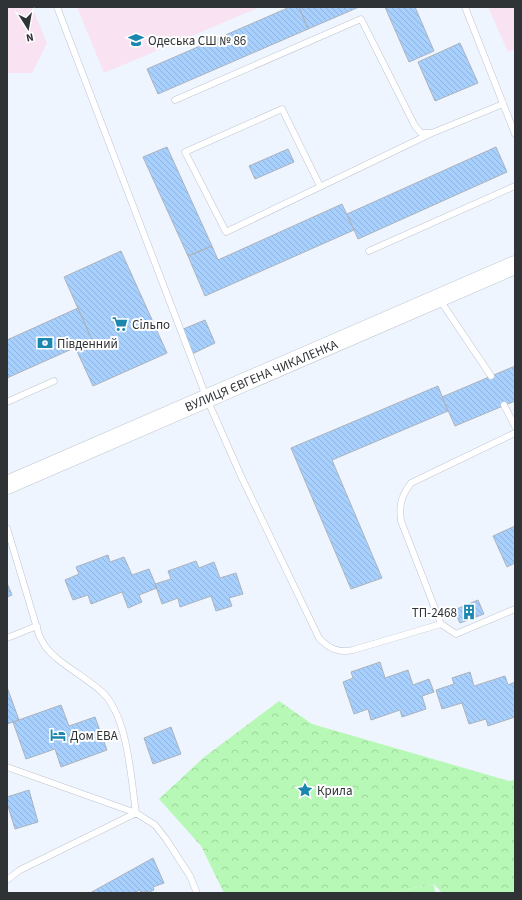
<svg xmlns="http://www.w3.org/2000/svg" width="522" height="900" font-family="'Source Sans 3',sans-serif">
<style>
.education{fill:#f9e3f2}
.park{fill:url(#park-crowns)}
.pitch{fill:#b8f8b6}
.building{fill:url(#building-back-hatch);stroke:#acb3bb}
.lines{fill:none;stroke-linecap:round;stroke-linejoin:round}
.service-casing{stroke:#bec5ce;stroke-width:7}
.secondary-casing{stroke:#bec5ce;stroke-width:19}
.service{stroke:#fff;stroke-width:6}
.secondary{stroke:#fff;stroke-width:18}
.labels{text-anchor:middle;stroke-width:4;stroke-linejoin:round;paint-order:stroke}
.poi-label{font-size:13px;fill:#303336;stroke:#fff;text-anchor:start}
.street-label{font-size:13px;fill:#303336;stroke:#fff}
</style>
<defs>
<pattern id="park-crowns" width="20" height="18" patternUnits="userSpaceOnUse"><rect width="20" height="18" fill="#b8f8b6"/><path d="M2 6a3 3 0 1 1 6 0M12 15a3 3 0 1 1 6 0" fill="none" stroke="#9ed59d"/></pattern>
<pattern id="building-back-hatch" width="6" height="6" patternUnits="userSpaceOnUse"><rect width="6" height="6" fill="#a8d0fe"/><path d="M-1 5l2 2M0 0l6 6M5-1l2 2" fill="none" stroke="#91b3da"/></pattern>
</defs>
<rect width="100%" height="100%" fill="#eef5fe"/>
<path class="education" d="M7,7H32L47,43L32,73H7Z
M77,7H260L104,73Z
M488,7H515V49L508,52Z"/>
<path class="park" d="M279,701L312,724L509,781L515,780V893H442L434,884L386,893H224L201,846L159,799L203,758Z"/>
<path class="pitch" d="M434,884L435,893H386Z"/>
<path class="building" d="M290,7H299L308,29L158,94L147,69Z
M299,7H359L308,29Z
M385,7H415L434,51L409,62Z
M460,43L478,83L435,101L418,62Z
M167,147L212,246L188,256L143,157Z
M496,147L507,172L358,239L347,214Z
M288,149L294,162L255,179L249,166Z
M342,204L354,230L205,296L188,256L212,246L218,260Z
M121,251L167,353L93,386L75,347L92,340L64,277Z
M78,308L92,340L7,378V340Z
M205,320L215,343L192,354L181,330Z
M515,366V401L455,426L442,397Z
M438,386L448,411L332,460L382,578L351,589L291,448Z
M515,526V563L507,567L493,536Z
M108,555L110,562L124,557L132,575L149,569L157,588L139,595L142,602L128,608L122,592L91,604L88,595L73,600L65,580L79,574L76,567Z
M196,561L199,568L214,562L220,578L236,573L243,594L229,598L232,606L216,611L211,596L180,607L178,598L162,604L155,584L171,579L168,571Z
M7,583L12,595L7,597Z
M478,600L484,614L460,623L454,610Z
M380,662L385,678L408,670L413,685L429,679L434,692L422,696L426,709L402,717L400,710L371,720L368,709L354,714L343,682L353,678L351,672Z
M470,672L474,686L505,676L508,685L515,682V717L488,726L486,719L469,724L462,703L442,709L436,690L454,684L452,678Z
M7,687L19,720L7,724Z
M61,705L69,726L95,717L107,750L61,767L55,749L26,759L13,722Z
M171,727L181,754L153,764L144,738Z
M29,790L38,822L15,829L7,803V797Z
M153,858L164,883L153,887L154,890L147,893L146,891L141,893L140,890L133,893H90Z"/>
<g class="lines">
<defs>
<path id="service" d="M57,7L207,399L241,476L319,638C329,649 339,653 353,650L441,624
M465,7L515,134
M175,100L361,19L415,126L421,133H432L503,104
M320,186L282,109L185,152L226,232L432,133
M369,251L515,186
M440,300L491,376
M7,402L54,381
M504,405L515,426
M515,433L411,483C401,497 399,504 401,521L441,624L456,634L515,609
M7,528L39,635C41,639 43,643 45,646C57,663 86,677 102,692C128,716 131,779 136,813
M7,638L37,626
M7,767L136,813L155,825L166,839L190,876L197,893
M7,880L20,870L136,813"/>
<path id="secondary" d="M7,485L515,265"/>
</defs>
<use href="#service" class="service-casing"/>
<use href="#secondary" class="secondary-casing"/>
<use href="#service" class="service"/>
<use href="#secondary" class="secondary"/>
</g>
<defs>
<symbol id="school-bare" viewBox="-9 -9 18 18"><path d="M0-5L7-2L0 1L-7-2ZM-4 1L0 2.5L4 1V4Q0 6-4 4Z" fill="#1c87ae" stroke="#fff" stroke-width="2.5" paint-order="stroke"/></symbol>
<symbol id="supermarket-bare" viewBox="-9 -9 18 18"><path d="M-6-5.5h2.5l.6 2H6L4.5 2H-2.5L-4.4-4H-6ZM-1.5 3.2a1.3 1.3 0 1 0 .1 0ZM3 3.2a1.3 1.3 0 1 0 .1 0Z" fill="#1c87ae" stroke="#fff" stroke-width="2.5" paint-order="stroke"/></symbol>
<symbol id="bank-bare" viewBox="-9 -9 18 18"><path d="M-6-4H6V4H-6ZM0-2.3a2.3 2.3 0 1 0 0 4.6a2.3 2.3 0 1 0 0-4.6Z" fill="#1c87ae" stroke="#fff" stroke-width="2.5" paint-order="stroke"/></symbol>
<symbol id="building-bare" viewBox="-9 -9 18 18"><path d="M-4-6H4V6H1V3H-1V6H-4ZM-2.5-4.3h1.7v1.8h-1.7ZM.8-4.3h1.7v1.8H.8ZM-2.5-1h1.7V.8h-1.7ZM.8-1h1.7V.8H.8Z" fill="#1c87ae" stroke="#fff" stroke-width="2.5" paint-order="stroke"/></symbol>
<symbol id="hotel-bare" viewBox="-9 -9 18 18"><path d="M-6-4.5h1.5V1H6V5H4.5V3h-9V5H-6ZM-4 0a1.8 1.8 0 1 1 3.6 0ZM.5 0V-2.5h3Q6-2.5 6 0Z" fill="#1c87ae" stroke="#fff" stroke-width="2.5" paint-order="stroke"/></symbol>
<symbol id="sight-bare" viewBox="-9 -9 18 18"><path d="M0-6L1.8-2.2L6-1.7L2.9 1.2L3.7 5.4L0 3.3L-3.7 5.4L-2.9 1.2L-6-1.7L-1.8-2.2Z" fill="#1c87ae" stroke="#fff" stroke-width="2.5" paint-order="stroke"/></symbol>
</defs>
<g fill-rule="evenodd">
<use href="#school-bare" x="125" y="29" width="22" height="22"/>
<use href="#supermarket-bare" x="109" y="313" width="22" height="22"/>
<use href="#bank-bare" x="34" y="332" width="22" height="22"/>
<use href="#building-bare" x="458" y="601" width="22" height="22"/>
<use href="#hotel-bare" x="47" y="724" width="22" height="22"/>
<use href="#sight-bare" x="294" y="779" width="22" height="22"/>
</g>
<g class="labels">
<g class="poi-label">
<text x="148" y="45">Одеська СШ № 86</text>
<text x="132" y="329">Сільпо</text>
<text x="57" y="348">Південний</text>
<text x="457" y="617" text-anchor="end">ТП-2468</text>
<text x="70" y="740">Дом ЕВА</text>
<text x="317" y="795">Крила</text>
</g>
<g class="street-label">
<text transform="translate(261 375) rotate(-23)" y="5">ВУЛИЦЯ ЄВГЕНА ЧИКАЛЕНКА</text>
</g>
</g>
<rect width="522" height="900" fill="none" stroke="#303336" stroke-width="16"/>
<g transform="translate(28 28) rotate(169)" stroke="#ffffff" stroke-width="3" paint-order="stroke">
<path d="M0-3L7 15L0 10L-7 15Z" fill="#303336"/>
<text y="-6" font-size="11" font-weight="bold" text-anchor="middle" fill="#303336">N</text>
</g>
</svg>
